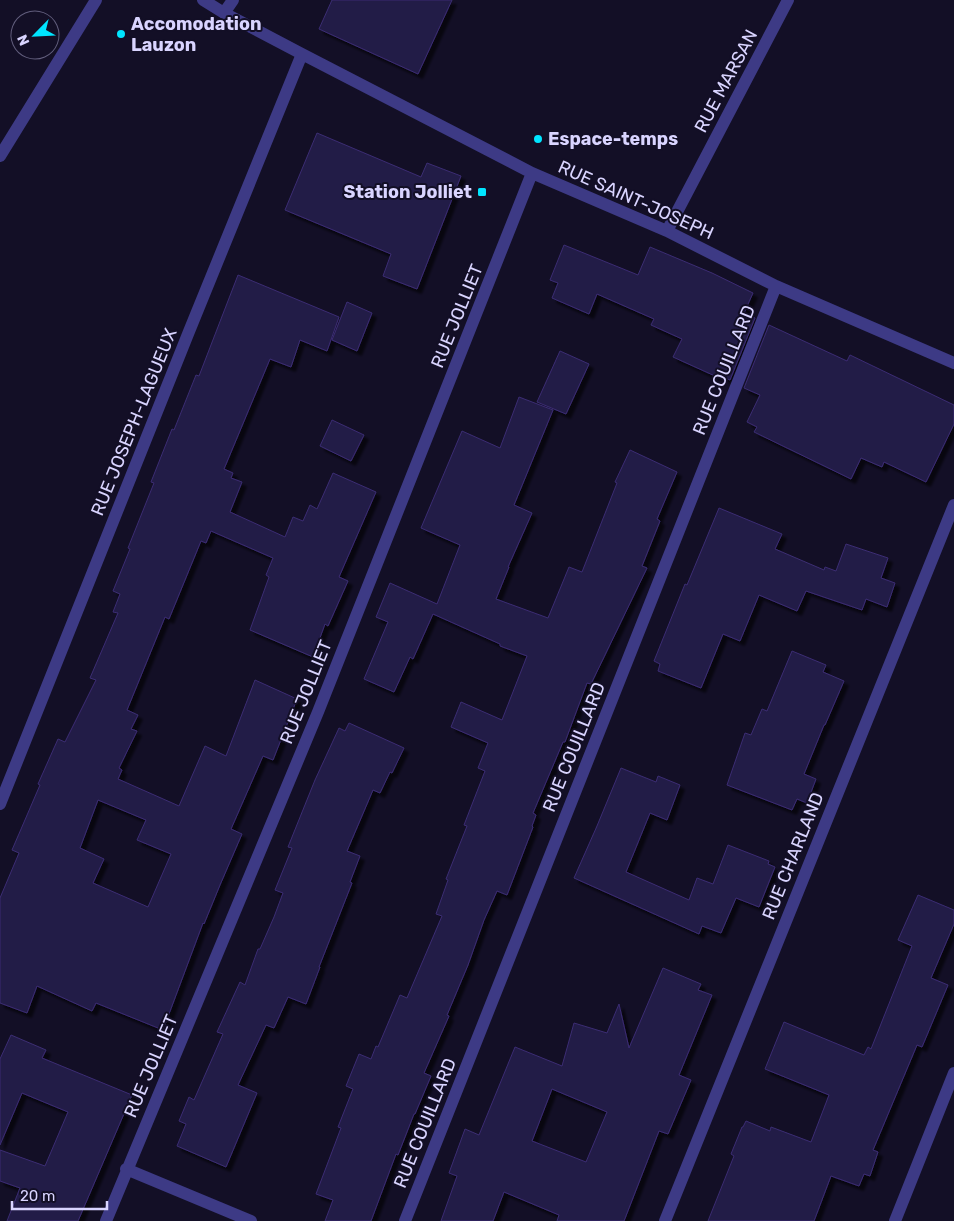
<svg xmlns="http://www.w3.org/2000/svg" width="954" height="1221" font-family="Rubik,sans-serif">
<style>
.building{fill:#241b47;stroke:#3b2d73;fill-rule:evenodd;filter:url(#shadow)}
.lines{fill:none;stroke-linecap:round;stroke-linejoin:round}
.minor{stroke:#3d3a85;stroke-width:12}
.poi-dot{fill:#00e5ff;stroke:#130f26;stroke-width:2}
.labels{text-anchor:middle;stroke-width:4;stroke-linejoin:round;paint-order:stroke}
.poi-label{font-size:18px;font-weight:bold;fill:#d9d4ff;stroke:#130f26;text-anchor:start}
.street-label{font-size:18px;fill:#d9d4ff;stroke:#130f26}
</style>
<defs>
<filter id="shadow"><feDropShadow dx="4.5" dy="4.5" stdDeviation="1" flood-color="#0009"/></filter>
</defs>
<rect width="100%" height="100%" fill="#130f26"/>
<path class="building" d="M332,0H452L418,74L319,29Z
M317,133L421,177L427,163L461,176L417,289L383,276L391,254L285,210Z
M564,245L638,275L650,247L712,273L753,293L744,313L755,318L730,380L716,374L715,376L673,357L682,339L651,325L654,319L597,294L589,314L552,298L558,283L550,280Z
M238,275L339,317L327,351L300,340L291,367L270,359L224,469L233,473L231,478L242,482L230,512L285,537L293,517L303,521L310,505L317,509L333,473L376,492L339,577L348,581L328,626L325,624L313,657L250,630L269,577L266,575L273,558L211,531L206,543L201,541L169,619L165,617L127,710L138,715L131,729L137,731L119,768L122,770L118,779L179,806L205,746L226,756L255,680L297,699L273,760L263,756L231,829L242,834L220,885L204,924L203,923L163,1030L96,1003L92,1011L37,986L27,1013L0,1003V898L19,853L12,850L40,785L38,784L58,739L65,742L96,680L90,678L118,613L113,612L120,594L113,591L130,549L128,548L154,483L151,482L172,429L174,430L196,375L199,376ZM98,800L146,820L137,840L171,854L148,907L93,883L104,859L80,848Z
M347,302L372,313L357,351L332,340Z
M769,325L847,361L850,355L954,405V424L926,482L884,462L882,467L861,458L851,479L754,432L757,427L747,422L760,395L744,388Z
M560,351L589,364L566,414L537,402Z
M519,397L553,410L514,505L532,513L508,567H509L496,599L548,618L569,567L582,572L617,483L615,482L630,450L677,472L657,519L660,521L642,566L647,568L591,684L587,683L565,742H563L533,813L536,815L532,826L533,827L507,895L497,891L484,920L468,965L447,1015L449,1016L424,1073L431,1076L415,1114H414L398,1155L396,1154L371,1221H325L333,1200L316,1194L341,1128L338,1127L353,1089L346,1086L359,1054L371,1059L376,1046L378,1047L400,995L407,998L442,916L436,914L448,880L446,879L467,826L464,825L485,771L478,768L488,743L451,727L461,702L502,720L527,656L500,646V644L433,614L413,659L410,657L394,692L364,679L388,622L376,617L390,583L437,604L460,545L421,528L462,431L500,448Z
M332,420L364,435L351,461L320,446Z
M719,508L782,534L775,549L824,570L825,567L836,571L846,544L888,558L881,578L895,583L887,607L866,599L862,610L806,591L797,611L759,595L740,641L723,634L701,688L658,671L660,664L654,661L685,584L687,585Z
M792,651L826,665L823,672L844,681L825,725H824L804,774L816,779L807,803L797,799L792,810L727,785L745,733L751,735L762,709L767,711Z
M349,723L404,748L392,773L390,772L380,793L373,790L347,851L360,856L350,882L352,883L319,967H320L306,1004L288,997L274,1028L266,1025L238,1085L257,1093L226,1167L177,1146L186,1124L179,1121L189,1097L194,1100L223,1034L217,1032L240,982L245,985L258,949H260L274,917L283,893L275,890L292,848L288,847L315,780L339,728L345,731Z
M621,768L656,782L658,776L680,785L667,820L650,813L626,872L689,900L697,878L713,884L728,845L769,861L768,864L775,867L759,907L736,898L721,933L702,926L699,934L574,878L597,826Z
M918,895L954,910V924L931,978L948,985L922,1047L917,1045L873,1150L878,1152L870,1176L864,1174L859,1186L831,1176L814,1221H708L734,1156L731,1154L742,1127H743L746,1121L770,1131L771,1127L811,1142L829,1095L765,1069L784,1022L864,1055L868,1047L871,1049L912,946L898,940Z
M663,968L701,984L698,990L712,995L679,1075L691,1080L668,1134L659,1131L624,1221H557L559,1215L504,1192L493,1221H441L457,1176L449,1173L465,1129L479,1135L515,1047L562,1066L574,1023L607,1033L619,1004L629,1048ZM552,1089L607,1112L586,1162L532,1141Z
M11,1035L46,1050L42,1058L132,1095L78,1221H7L20,1188L0,1181V1150L45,1166L68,1112L22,1093L0,1145V1059Z"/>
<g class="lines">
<path class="minor" d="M203,0L224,13L302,54L532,173L667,231L776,286L954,363
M224,13L233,0
M0,156L96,0
M667,231L788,0
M0,804L188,334L302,54
M126,1169L251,1221
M106,1221L318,712L532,173
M405,1221L776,286
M665,1221L954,505
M895,1221L954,1073"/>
</g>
<g class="poi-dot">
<circle cx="121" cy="34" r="5"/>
<circle cx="538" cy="139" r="5"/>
<rect x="477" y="187" width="10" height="10" rx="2.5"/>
</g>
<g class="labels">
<g class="poi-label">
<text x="131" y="30">Accomodation<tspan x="131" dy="21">Lauzon</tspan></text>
<text x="548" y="145">Espace-temps</text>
<text x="472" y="198" text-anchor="end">Station Jolliet</text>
</g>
<g class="street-label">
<text transform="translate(726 81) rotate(-62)" y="6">RUE MARSAN</text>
<text transform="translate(636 200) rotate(24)" y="6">RUE SAINT-JOSEPH</text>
<text transform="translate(457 316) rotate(-68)" y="6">RUE JOLLIET</text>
<text transform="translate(724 370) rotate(-68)" y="6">RUE COUILLARD</text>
<text transform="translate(134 422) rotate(-68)" y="6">RUE JOSEPH-LAGUEUX</text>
<text transform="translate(306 692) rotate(-68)" y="6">RUE JOLLIET</text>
<text transform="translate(574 747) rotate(-68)" y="6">RUE COUILLARD</text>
<text transform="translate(793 856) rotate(-68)" y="6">RUE CHARLAND</text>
<text transform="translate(151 1066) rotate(-67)" y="6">RUE JOLLIET</text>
<text transform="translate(425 1123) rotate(-68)" y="6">RUE COUILLARD</text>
</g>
</g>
<g transform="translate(35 35) rotate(246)"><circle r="24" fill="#130f26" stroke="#625e7d"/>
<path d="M0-4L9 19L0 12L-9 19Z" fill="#00e5ff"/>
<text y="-8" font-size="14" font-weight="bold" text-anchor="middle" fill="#d9d4ff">N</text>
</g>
<path d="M12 1201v8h95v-8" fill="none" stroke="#d9d4ff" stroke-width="2.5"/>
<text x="20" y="1201" font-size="15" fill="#d9d4ff" stroke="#130f26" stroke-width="4" paint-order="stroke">20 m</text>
</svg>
